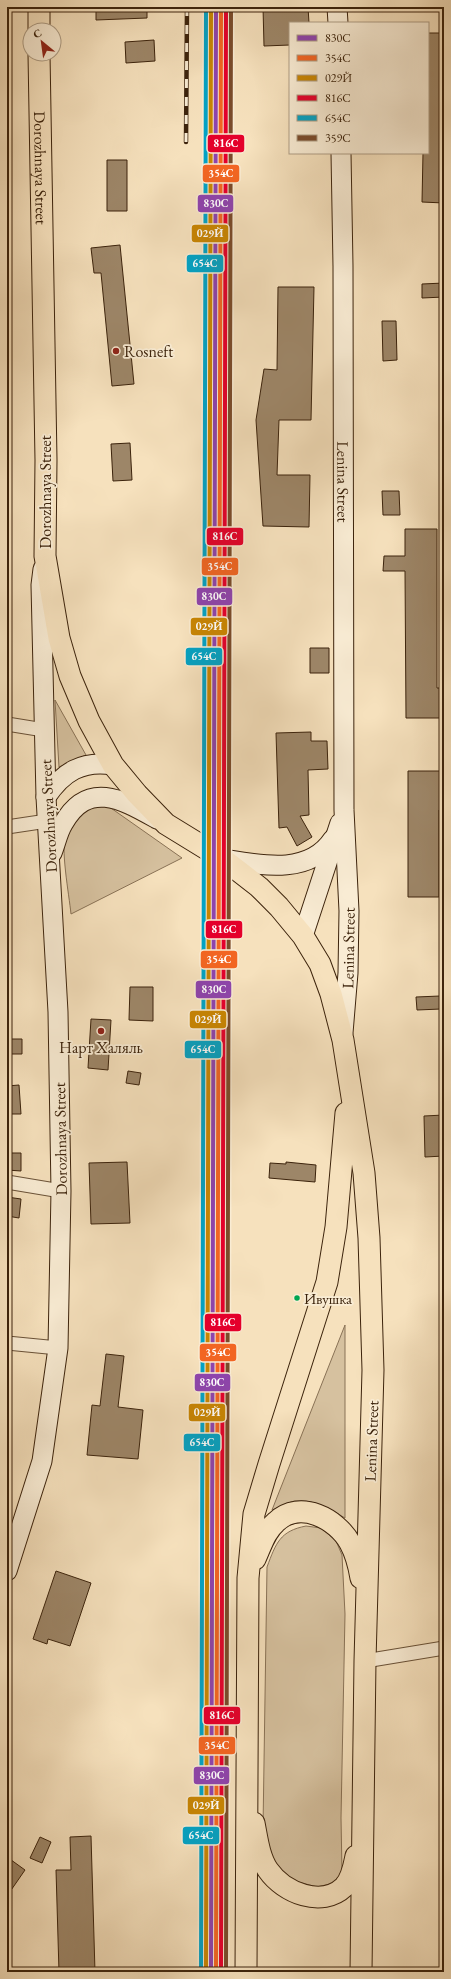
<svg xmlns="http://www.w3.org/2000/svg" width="451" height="1979" font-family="'EB Garamond',serif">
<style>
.green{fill:#d6c19f;stroke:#897256}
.building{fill:#9d8668;stroke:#3c230c}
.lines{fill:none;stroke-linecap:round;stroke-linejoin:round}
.street-casing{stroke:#6a5238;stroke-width:15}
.secondary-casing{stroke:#3c230c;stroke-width:21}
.primary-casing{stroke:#3c230c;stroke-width:23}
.street{stroke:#f9ecd4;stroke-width:13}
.secondary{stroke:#f9ecd4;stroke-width:19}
.primary{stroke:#f6e1bd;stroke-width:21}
.rail-casing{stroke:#3c230c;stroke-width:4.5}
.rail{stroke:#f9ecd4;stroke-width:3;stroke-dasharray:9;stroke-linecap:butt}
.rail-1-casing{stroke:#f9ecd4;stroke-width:7}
.rail-2-casing{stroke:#f9ecd4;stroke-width:7}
.rail-3-casing{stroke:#f9ecd4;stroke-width:7}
.rail-4-casing{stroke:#f9ecd4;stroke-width:7}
.rail-5-casing{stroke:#f9ecd4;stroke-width:7}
.rail-6-casing{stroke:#f9ecd4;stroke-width:7}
.rail-1{stroke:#8e44ad;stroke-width:4}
.rail-2{stroke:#f26522;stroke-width:4}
.rail-3{stroke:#c88503;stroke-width:4}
.rail-4{stroke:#e4002b;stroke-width:4}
.rail-5{stroke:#03a2c4;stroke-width:4}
.rail-6{stroke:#7a4b2a;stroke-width:4}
.poi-dot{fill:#8f2418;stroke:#f9ecd4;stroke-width:1.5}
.bus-dot{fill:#00a651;stroke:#f9ecd4;stroke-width:1.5}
.labels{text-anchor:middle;stroke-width:3.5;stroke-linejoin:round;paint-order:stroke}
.bus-label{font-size:15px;fill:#3c230c;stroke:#f9ecd4;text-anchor:start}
.street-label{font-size:16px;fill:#3c230c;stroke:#f9ecd4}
.poi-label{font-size:16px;fill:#3c230c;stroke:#f9ecd4;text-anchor:start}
.line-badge{stroke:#f9ecd4;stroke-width:1.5}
.badge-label{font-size:11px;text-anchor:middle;font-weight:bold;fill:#fff}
</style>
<rect width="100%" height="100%" fill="#f6e1bd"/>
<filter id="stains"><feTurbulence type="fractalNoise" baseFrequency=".005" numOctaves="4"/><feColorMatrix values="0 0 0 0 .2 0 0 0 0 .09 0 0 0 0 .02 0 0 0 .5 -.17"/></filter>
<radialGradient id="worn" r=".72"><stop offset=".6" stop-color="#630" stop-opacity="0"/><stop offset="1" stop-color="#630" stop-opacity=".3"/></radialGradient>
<path class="green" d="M55,700L86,755L59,767Z
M92,805L108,806L182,858L71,914C69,894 60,847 66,831C70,818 81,812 92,805Z
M345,1325V1518C330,1509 314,1499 295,1501C288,1502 279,1508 272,1510Z
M306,1526L321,1528L336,1541L342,1555L345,1614L341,1818L342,1872L334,1883L317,1887L291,1880L276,1868L263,1828L267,1567C276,1543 280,1531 306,1526Z"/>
<path class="building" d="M96,7H147V18L96,20Z
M263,7H308L309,23H290V45L264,46Z
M428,33H444V203L422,202L423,153H428Z
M154,40L155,61L126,63L125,42Z
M107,160H127V211H107Z
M120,245L134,384L112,386L101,273H94L91,248Z
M444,283V297L422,298V284Z
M278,287H314L311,420H279L277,475H310L309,527L263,526L256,420L264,369L277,370Z
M382,321H396L397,360L383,361Z
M130,443L132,480L113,481L111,444Z
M382,491H399L400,515H383Z
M405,529H437V688H444V718H406L405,571H383L384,556H405Z
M310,648H329V673H310Z
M311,732V741H327L328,769L308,770L309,815L300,816L312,837L297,846L287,827L279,828L276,733Z
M408,771H444V810H439V897H408Z
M130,987H153V1021L129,1020Z
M440,996L441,1009L417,1010L416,997Z
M91,1019L111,1020L108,1070L88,1068Z
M7,1039H22V1054H7Z
M128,1071L141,1073L139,1085L126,1083Z
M19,1085L21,1114H7V1086Z
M444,1115V1156L425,1157L424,1116Z
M7,1153H21V1171L7,1170Z
M127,1162L130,1223L91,1224L89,1163Z
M286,1162L316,1165L315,1182L269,1178L270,1163L286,1164Z
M7,1197L21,1199L19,1218L7,1216Z
M106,1354L124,1356L118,1407L143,1410L138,1459L87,1455L92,1405L100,1406Z
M56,1571L91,1583L70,1646L48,1639L47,1644L33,1639Z
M91,1836L95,1972H59L56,1870H71L70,1837Z
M40,1837L51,1842L42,1863L30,1858Z
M7,1857L25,1870L7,1896Z"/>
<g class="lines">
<defs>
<path id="street" d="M7,724L44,730
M7,827L47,821
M7,1182L61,1191
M7,1343L58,1348
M365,1661L444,1648"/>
<g id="secondary">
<path d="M337,7L338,23"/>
<path id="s1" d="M341,153L343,266L344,810L349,911L348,973L343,1033"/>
<path d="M46,797C63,772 82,760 113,765"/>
<path d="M52,853C56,843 58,832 63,824C88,779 123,800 157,819"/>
<path d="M223,859C260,865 309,876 333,839"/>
<path d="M303,936L340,823"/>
<path d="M7,1571L42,1461L58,1348L61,1191L58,1012L46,797L41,585L43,569"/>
</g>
<g id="primary">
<path d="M39,7V30"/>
<path id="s2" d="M39,54L46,460L45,556L59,638L70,676L89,721L113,765L137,794L166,824L223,859L259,887L279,907L303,936L320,964L331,994L343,1040L364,1173L369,1238L373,1370L365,1661L361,1972"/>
<path d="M255,1559C261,1546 265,1531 276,1522C300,1499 337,1519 350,1543C356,1554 359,1566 361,1578"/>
<path d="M254,1823C257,1838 259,1857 268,1870C284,1893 322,1908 344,1887C352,1879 354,1866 356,1856"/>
<path d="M246,1972L248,1578L254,1514L269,1464L327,1282L336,1227L346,1113"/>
</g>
</defs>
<use href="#street" class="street-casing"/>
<use href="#secondary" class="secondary-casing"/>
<use href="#primary" class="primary-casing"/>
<use href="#street" class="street"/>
<use href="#secondary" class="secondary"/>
<use href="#primary" class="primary"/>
<defs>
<path id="rail" d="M186,142L187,7"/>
</defs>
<use href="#rail" class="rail-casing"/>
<use href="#rail" class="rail"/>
<defs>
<path id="rail-1" d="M211,1972L216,7"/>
<path id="rail-2" d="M216,1972L221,7"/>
<path id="rail-3" d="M206,1972L211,7"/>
<path id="rail-4" d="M221,1972L226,7"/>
<path id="rail-5" d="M201,1972L206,7"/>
<path id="rail-6" d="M226,1972L231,7"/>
</defs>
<use href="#rail-1" class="rail-1-casing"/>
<use href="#rail-2" class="rail-2-casing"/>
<use href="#rail-3" class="rail-3-casing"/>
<use href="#rail-4" class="rail-4-casing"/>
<use href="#rail-5" class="rail-5-casing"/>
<use href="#rail-6" class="rail-6-casing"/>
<use href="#rail-1" class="rail-1"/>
<use href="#rail-2" class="rail-2"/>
<use href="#rail-3" class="rail-3"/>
<use href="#rail-4" class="rail-4"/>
<use href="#rail-5" class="rail-5"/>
<use href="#rail-6" class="rail-6"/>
</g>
<g class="poi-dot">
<circle cx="116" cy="351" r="4"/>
<circle cx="101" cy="1031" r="4"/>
</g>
<circle class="bus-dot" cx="297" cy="1298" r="3.5"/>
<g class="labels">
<g class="bus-label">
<text x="304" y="1304">Ивушка</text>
</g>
<g class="street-label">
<text dy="6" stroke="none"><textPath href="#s2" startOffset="114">Dorozhnaya Street</textPath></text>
<text dy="6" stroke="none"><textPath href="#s1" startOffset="329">Lenina Street</textPath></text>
<text transform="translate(45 492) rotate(-90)" y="6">Dorozhnaya Street</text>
<text transform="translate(48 816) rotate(-93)" y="6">Dorozhnaya Street</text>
<text transform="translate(348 948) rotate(-89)" y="6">Lenina Street</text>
<text transform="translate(60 1139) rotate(-91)" y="6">Dorozhnaya Street</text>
<text transform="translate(371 1441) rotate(-88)" y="6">Lenina Street</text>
</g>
<g class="poi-label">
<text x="124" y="357">Rosneft</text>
<text x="101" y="1053" text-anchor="middle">Нарт Халяль</text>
</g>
</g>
<g class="line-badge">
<rect x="207" y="134" width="38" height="19" rx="4" fill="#e4002b"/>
<rect x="202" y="164" width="38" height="19" rx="4" fill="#f26522"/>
<rect x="197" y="194" width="37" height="19" rx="4" fill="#8e44ad"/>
<rect x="191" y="224" width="38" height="19" rx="4" fill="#c88503"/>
<rect x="186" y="254" width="38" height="19" rx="4" fill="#03a2c4"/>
<rect x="206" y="527" width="38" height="19" rx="4" fill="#e4002b"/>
<rect x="201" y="557" width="38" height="19" rx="4" fill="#f26522"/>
<rect x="196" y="587" width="37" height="19" rx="4" fill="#8e44ad"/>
<rect x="190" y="617" width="38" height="19" rx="4" fill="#c88503"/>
<rect x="185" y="647" width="38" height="19" rx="4" fill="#03a2c4"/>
<rect x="205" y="920" width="38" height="19" rx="4" fill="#e4002b"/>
<rect x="200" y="950" width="38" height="19" rx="4" fill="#f26522"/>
<rect x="195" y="980" width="37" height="19" rx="4" fill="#8e44ad"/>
<rect x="189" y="1010" width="38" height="19" rx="4" fill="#c88503"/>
<rect x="184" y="1040" width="38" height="19" rx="4" fill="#03a2c4"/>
<rect x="204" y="1313" width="38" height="19" rx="4" fill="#e4002b"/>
<rect x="199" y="1343" width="38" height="19" rx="4" fill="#f26522"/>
<rect x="194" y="1373" width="37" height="19" rx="4" fill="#8e44ad"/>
<rect x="188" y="1403" width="38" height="19" rx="4" fill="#c88503"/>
<rect x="183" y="1433" width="38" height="19" rx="4" fill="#03a2c4"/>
<rect x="203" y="1706" width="38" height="19" rx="4" fill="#e4002b"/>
<rect x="198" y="1736" width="38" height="19" rx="4" fill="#f26522"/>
<rect x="193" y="1766" width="37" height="19" rx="4" fill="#8e44ad"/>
<rect x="187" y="1796" width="38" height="19" rx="4" fill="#c88503"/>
<rect x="182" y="1826" width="38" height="19" rx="4" fill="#03a2c4"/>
</g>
<g class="badge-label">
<text x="226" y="147">816С</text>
<text x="221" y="177">354С</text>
<text x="216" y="207">830С</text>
<text x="210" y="237">029Й</text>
<text x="205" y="267">654С</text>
<text x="225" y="540">816С</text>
<text x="220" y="570">354С</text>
<text x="214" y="600">830С</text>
<text x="209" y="630">029Й</text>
<text x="204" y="660">654С</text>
<text x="224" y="933">816С</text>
<text x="219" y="963">354С</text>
<text x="214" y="993">830С</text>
<text x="208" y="1023">029Й</text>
<text x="203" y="1053">654С</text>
<text x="223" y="1326">816С</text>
<text x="218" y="1356">354С</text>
<text x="212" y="1386">830С</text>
<text x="207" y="1416">029Й</text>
<text x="202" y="1446">654С</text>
<text x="222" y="1719">816С</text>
<text x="217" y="1749">354С</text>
<text x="212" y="1779">830С</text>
<text x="206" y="1809">029Й</text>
<text x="201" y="1839">654С</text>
</g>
<rect width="451" height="1979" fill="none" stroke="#f6e1bd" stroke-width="24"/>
<rect x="8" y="8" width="435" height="1963" fill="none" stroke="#3c230c" stroke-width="2"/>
<rect x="12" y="12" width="427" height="1955" fill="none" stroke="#3c230c"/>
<rect x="289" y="22" width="140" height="132" fill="#f9ecd4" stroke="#ad9c84"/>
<rect x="297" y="35" width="20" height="6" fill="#8e44ad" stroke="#ad9c84"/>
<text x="325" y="42" font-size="12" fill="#3c230c">830С</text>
<rect x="297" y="55" width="20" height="6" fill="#f26522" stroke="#ad9c84"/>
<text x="325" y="62" font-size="12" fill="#3c230c">354С</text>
<rect x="297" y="75" width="20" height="6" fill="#c88503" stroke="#ad9c84"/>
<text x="325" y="82" font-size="12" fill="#3c230c">029Й</text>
<rect x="297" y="95" width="20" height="6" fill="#e4002b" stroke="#ad9c84"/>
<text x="325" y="102" font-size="12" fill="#3c230c">816С</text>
<rect x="297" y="115" width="20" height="6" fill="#03a2c4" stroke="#ad9c84"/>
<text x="325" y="122" font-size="12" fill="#3c230c">654С</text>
<rect x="297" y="135" width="20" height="6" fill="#7a4b2a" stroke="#ad9c84"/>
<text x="325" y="142" font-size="12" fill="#3c230c">359С</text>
<g transform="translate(42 42) rotate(331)"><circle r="19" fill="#f9ecd4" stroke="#ad9c84"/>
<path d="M0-3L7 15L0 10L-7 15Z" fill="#8f2418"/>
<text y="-6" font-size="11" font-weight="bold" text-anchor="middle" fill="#3c230c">С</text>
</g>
<rect width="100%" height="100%" filter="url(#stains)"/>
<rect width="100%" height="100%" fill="url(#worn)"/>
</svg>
